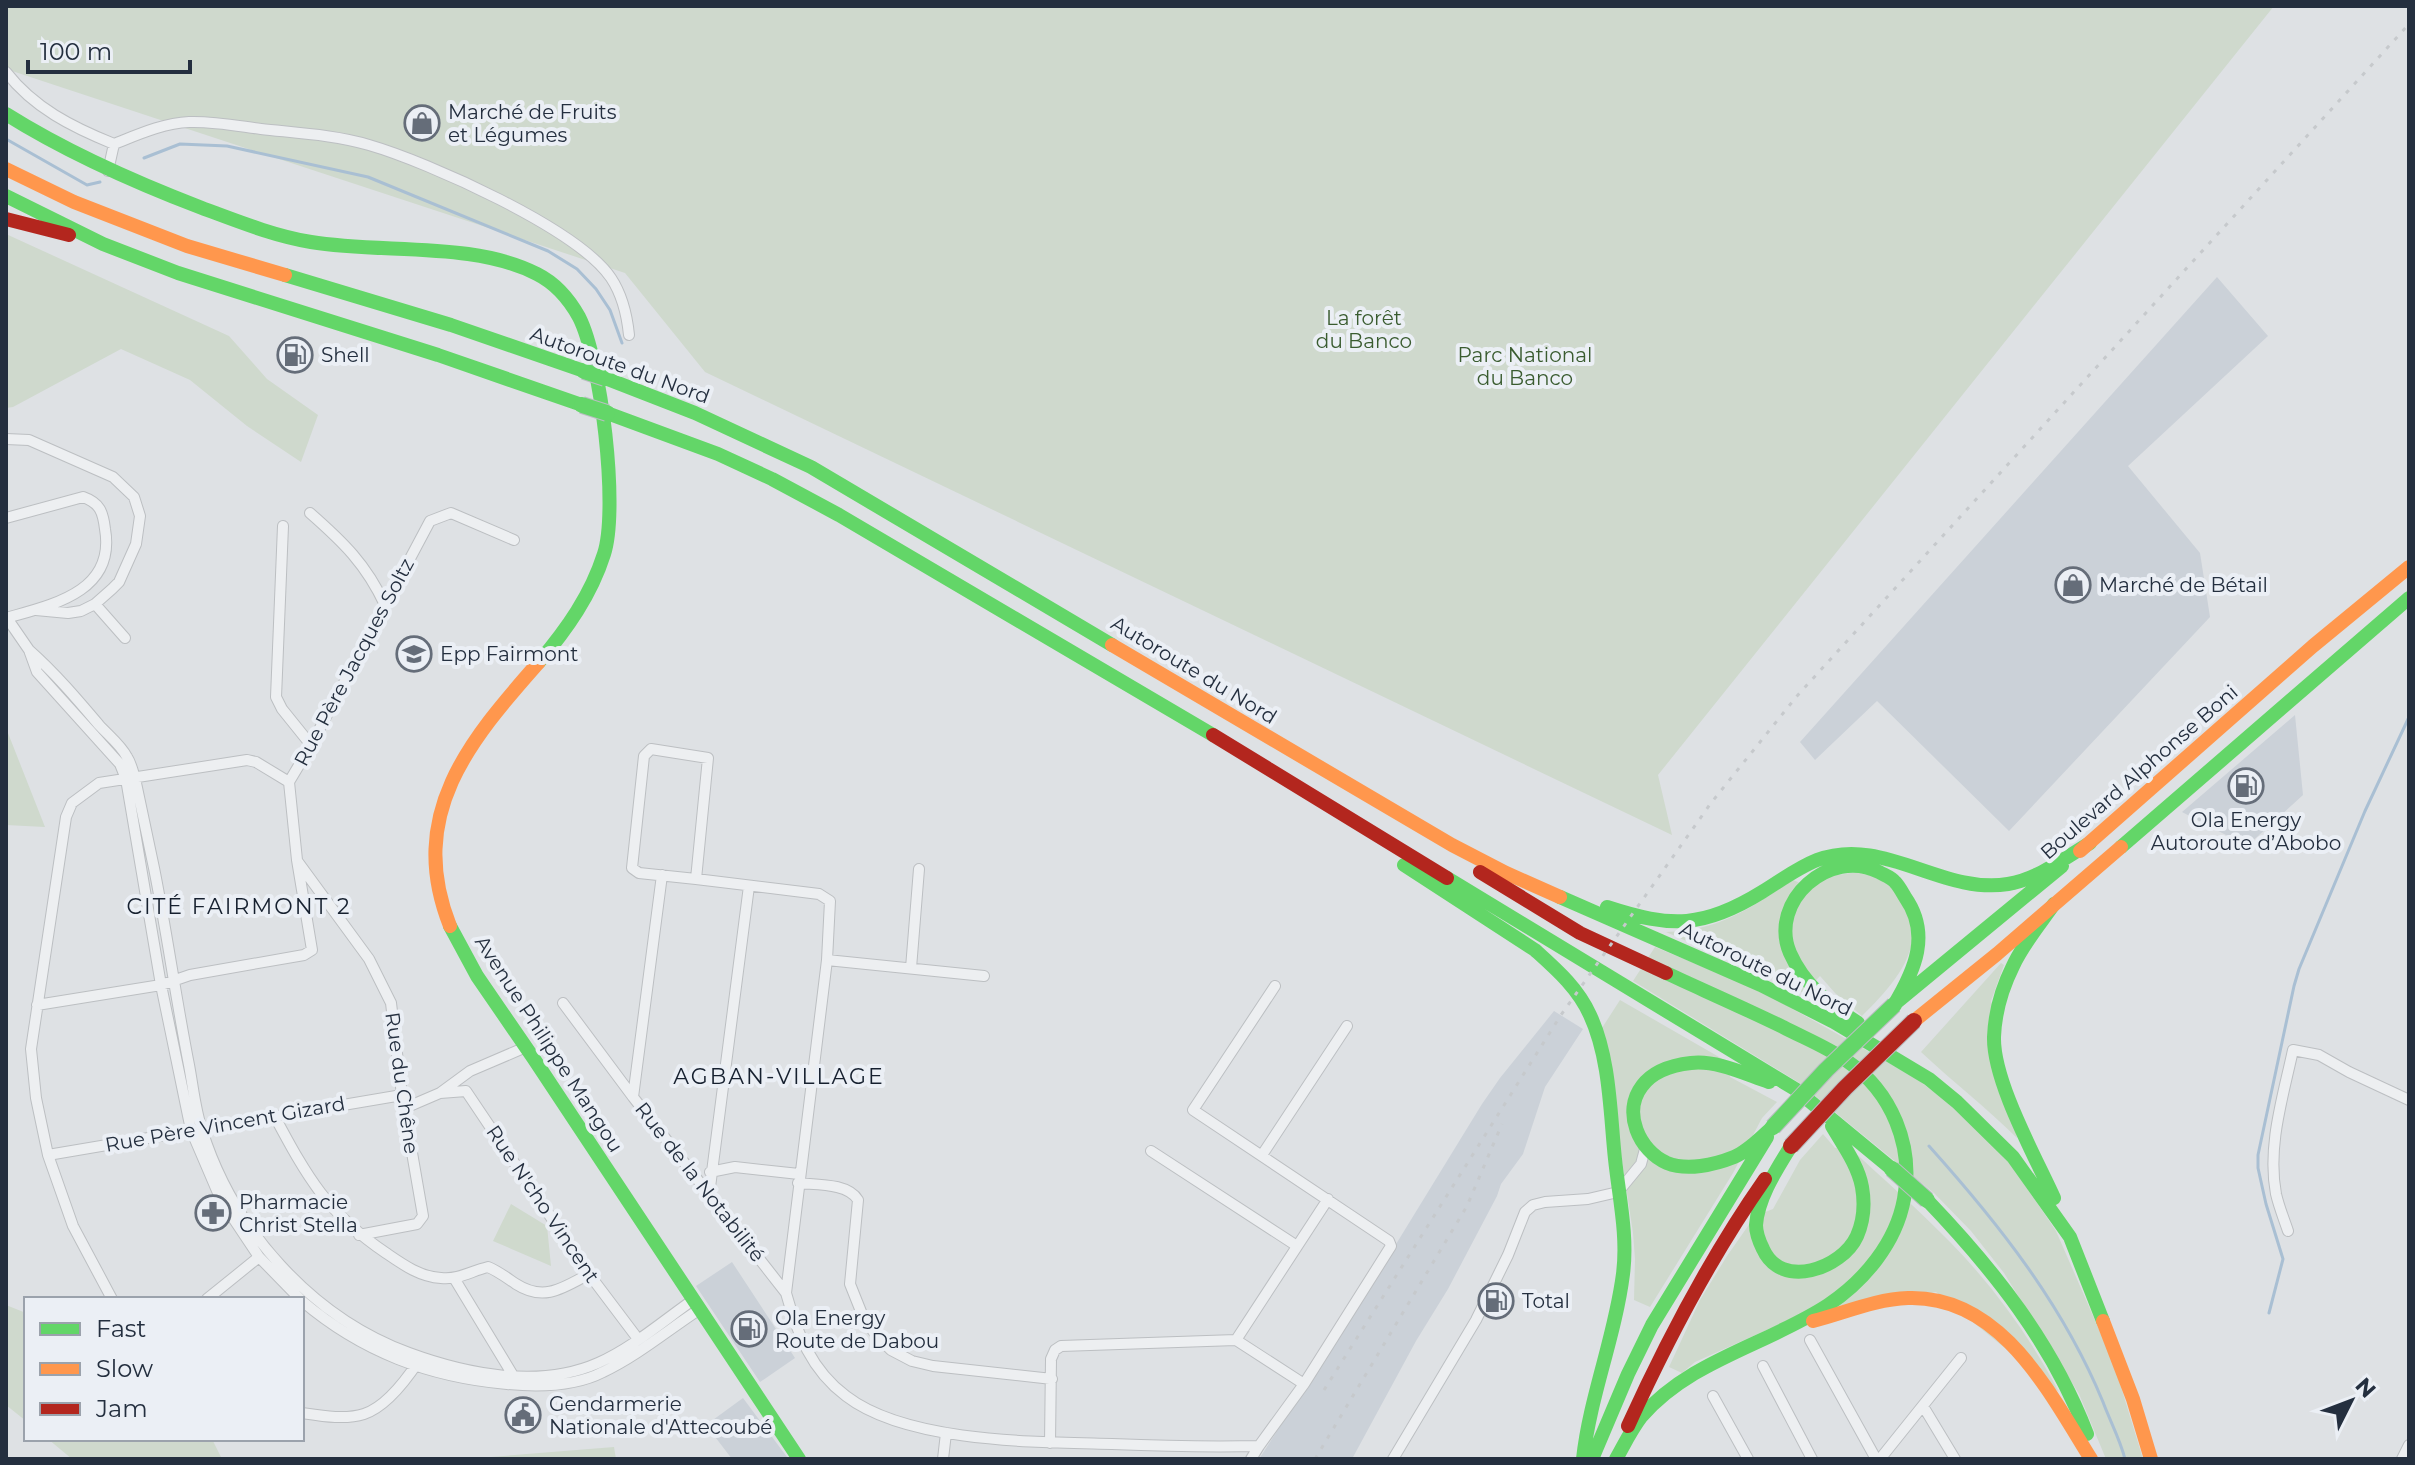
<svg xmlns="http://www.w3.org/2000/svg" width="2415" height="1465" font-family="Montserrat,sans-serif">
<style>
.built{fill:#cbd1d8}
.green{fill:#cfd9cd}
.lines{fill:none;stroke-linecap:round;stroke-linejoin:round}
.stream{stroke:#a9bfd3;stroke-width:3}
.street-casing{stroke:#bcbfc2;stroke-width:12}
.street{stroke:#edeff1;stroke-width:10}
.fast{stroke:#63d668;stroke-width:14}
.slow{stroke:#ff974d;stroke-width:14}
.jam{stroke:#b3261e;stroke-width:14}
.rail{stroke:#c6c9cc;stroke-width:3;stroke-dasharray:4 8;stroke-linecap:butt}
.fast-bridge-casing{stroke:#babec2;stroke-width:18;stroke-linecap:butt}
.jam-bridge-casing{stroke:#babec2;stroke-width:18;stroke-linecap:butt}
.fast-bridge{stroke:#63d668;stroke-width:16}
.jam-bridge{stroke:#b3261e;stroke-width:16}
.labels{text-anchor:middle;stroke-width:8;stroke-linejoin:round;paint-order:stroke}
.poi-label{font-size:20px;fill:#242f3f;stroke:#ebeff5;text-anchor:start}
.park-label{font-size:20px;fill:#3a5c30;stroke:#ebeff5}
.street-label{font-size:20px;fill:#242f3f;stroke:#ebeff5}
.neighbourhood-label{font-size:22px;letter-spacing:2px;fill:#16202f;stroke:#ebeff5}
</style>
<rect width="100%" height="100%" fill="#dee1e4"/>
<path class="built" d="M2217,277L2268,336L2128,466L2200,553L2210,617L2009,831L1877,701L1815,760L1800,742Z
M2295,715L2303,795L2247,846L2182,812Z
M1554,1011L1583,1029L1545,1087L1523,1154L1501,1184L1497,1196L1448,1289L1416,1341L1352,1459H1259L1355,1311L1482,1104L1500,1078Z
M732,1262L795,1358L760,1382L696,1286Z
M743,1398L787,1457L785,1459H732L706,1425Z"/>
<path class="green" d="M6,6H2274L1658,775L1672,835L705,372L625,273L6,69Z
M6,234L229,336L267,379L318,415L301,462L247,426L190,380L121,349L13,407L6,408Z
M6,728L45,827L6,825Z
M1857,872C1866,875 1879,877 1887,882C1893,886 1898,896 1902,902C1932,945 1891,987 1862,1016L1835,993L1820,976L1804,993L1666,932C1721,930 1748,909 1793,880L1810,887L1825,877Z
M1655,947L1759,990L1914,1077L1946,1101L2008,1160L2056,1231L2114,1364L2143,1459H2106L2079,1394L2004,1273L1971,1231L1934,1193L1798,1082L1633,981Z
M2001,963L2004,965L1991,1001L2017,1138C1987,1108 1953,1082 1921,1052Z
M1620,1000L1726,1061L1730,1077L1777,1102L1762,1118L1733,1173L1650,1307L1634,1300L1635,1259L1633,1233L1602,1028Z
M1823,1134L1835,1148L1848,1146C1882,1178 1918,1209 1951,1243C1994,1287 2030,1337 2059,1392L1936,1292L1782,1323L1695,1362L1682,1373L1669,1367L1700,1300L1727,1256L1755,1216L1773,1209L1800,1160Z
M511,1204L547,1226L551,1266L493,1241Z
M6,1305L26,1313V1421L6,1405Z
M48,1439H212L222,1459H72Z
M614,1447L616,1459H466Z"/>
<g class="lines">
<path class="stream" d="M6,139L87,185L100,182
M144,158L180,144L227,146L368,177L548,251L577,269L596,289L610,310L622,343
M1929,1146C1999,1224 2063,1305 2103,1402C2110,1421 2120,1439 2125,1459
M2269,1313L2283,1259L2266,1204L2258,1168V1155L2294,986L2299,969L2365,811L2409,717"/>
<defs>
<path id="street" d="M6,72C34,108 72,127 114,144C137,135 163,123 189,122C213,121 238,126 261,129C297,133 335,135 369,145C428,162 578,229 611,278C623,296 627,315 629,335
M108,171L114,144
M6,439L29,440L113,477L134,497L140,516L136,544L119,582L112,589L95,604L81,611L68,613L36,610
M310,513C343,542 366,564 385,605
M6,518L83,497C100,503 103,512 105,529C116,592 52,605 6,618
M283,526L276,697L282,709L311,745
M95,604L125,638
M7,618L29,650L37,672L120,764L126,779L161,985L191,1130L221,1200L259,1257L300,1299
M29,650C55,673 77,699 99,725C108,735 121,745 127,757C134,768 136,784 139,797C144,821 149,845 154,868C167,933 176,999 189,1065C193,1086 195,1109 202,1130C233,1229 311,1317 409,1353C466,1374 539,1389 598,1363C632,1348 663,1321 693,1300
M651,749L708,758L696,879L639,873L632,868L644,756Z
M298,862L369,959L391,1003L402,1095L423,1216L417,1224L359,1235
M662,875L633,1097L786,1293
M696,879L819,894L830,901L827,960L786,1293C797,1333 811,1370 846,1396C907,1443 1037,1442 1112,1444C1161,1446 1210,1447 1259,1446L1251,1459
M827,960L984,976
M911,968L919,869
M563,1003L633,1097
M37,1005L161,985L190,975L304,955L312,950L297,860L289,782L311,745L430,521L451,513L514,540
M440,1093L466,1091L589,1274L638,1339
M405,1108L440,1093L470,1071L526,1047
M275,1117C307,1177 328,1214 386,1253C402,1264 420,1277 441,1278C459,1280 471,1271 488,1267C498,1271 507,1278 516,1284C544,1302 563,1288 589,1274
M1151,1151L1297,1246
M48,1155L402,1095
M1262,1155L1347,1026
M710,1172L735,1167L799,1174
M798,1183C816,1185 848,1183 858,1200L850,1284L864,1319L876,1335L891,1350L912,1361L933,1366L1052,1379
M709,1195L749,886
M2288,1231C2284,1219 2279,1207 2276,1194C2267,1146 2283,1097 2293,1050L2319,1055L2349,1072L2409,1100
M454,1278L514,1377
M112,1299L73,1226L48,1155L36,1098L31,1049L66,817L72,803L99,783L247,760L256,762L289,782
M207,1299L259,1257
M302,1301C362,1352 429,1377 507,1384C538,1387 574,1387 603,1372C637,1356 668,1330 700,1309
M1236,1340L1328,1199
M1810,1340L1876,1459
M1763,1366L1812,1459
M1713,1396L1748,1459
M1923,1406L1955,1459
M302,1413C322,1416 345,1420 364,1414C385,1407 406,1380 418,1362
M1050,1443L1051,1359L1055,1350L1061,1346L1236,1340L1304,1384L1391,1246L1389,1241L1193,1110L1275,986
M1259,1446L1304,1384
M943,1459L946,1433
M1393,1459L1476,1320L1508,1255L1525,1212L1533,1205L1545,1202L1588,1199L1618,1192L1641,1164L1645,1149
M1880,1459L1961,1358
M2402,1459L2409,1445"/>
</defs>
<use href="#street" class="street-casing"/>
<use href="#street" class="street"/>
<path class="fast" d="M6,114C68,153 134,182 202,208C237,221 274,236 311,242C382,254 473,241 537,274C555,283 569,299 579,317C601,360 619,508 604,554C591,595 567,629 539,662
M6,196L103,244L178,273L438,355L582,405
M285,275L451,325L584,371
M605,378L695,413L811,467L1112,645
M607,413L718,454L772,479L839,515L1213,735
M2121,847L2409,598
M1404,865L1535,950C1556,969 1578,988 1590,1015C1610,1058 1610,1112 1615,1159C1619,1197 1628,1236 1623,1274C1615,1337 1590,1396 1583,1459
M1447,878L1795,1089L1892,1169
M1560,897L1761,985L1834,1022L1929,1079L1957,1102L2013,1157L2070,1237L2103,1321
M2054,904C2040,924 2023,944 2013,966C2002,988 1995,1012 1994,1037C1993,1081 2035,1156 2054,1198
M1607,907C1671,928 1704,928 1762,892C1780,881 1797,868 1817,860C1883,835 1942,895 2008,884C2038,879 2065,858 2090,843
M450,926L477,976L534,1059L799,1459
M1898,1001L2062,866
M1858,1023C1830,1005 1804,985 1790,953C1768,901 1830,847 1879,872C1884,875 1891,877 1895,882C1899,886 1902,892 1905,897C1931,934 1915,970 1894,1005
M1769,1082C1745,1074 1717,1060 1691,1063C1673,1065 1653,1071 1642,1086C1622,1112 1639,1151 1667,1163C1687,1171 1714,1165 1734,1157C1749,1151 1761,1137 1773,1127
M1791,1146C1777,1169 1758,1197 1756,1225C1756,1234 1759,1241 1763,1249C1781,1290 1842,1269 1857,1236C1864,1220 1865,1204 1862,1187C1858,1165 1843,1145 1832,1126
M1927,1200C1994,1270 2052,1343 2087,1434
M1592,1459L1628,1374L1652,1325L1767,1137
M1616,1459C1624,1445 1631,1430 1641,1417C1690,1360 1767,1345 1828,1305C1864,1281 1896,1243 1904,1199C1914,1146 1892,1092 1847,1061C1827,1047 1804,1038 1783,1027C1744,1008 1705,991 1666,973"/>
<path class="slow" d="M6,169L74,202L187,246L285,275
M1112,645L1452,845L1506,873L1560,897
M2080,851L2313,646L2409,567
M450,926C406,815 469,741 539,662
M1914,1021L1997,954L2121,847
M1813,1321C1844,1313 1876,1299 1908,1298C2001,1295 2049,1392 2091,1459
M2103,1321L2133,1399L2151,1459"/>
<path class="jam" d="M6,219L69,235
M1213,735L1447,878
M1480,872L1580,933L1666,973
M1628,1426C1667,1340 1711,1256 1765,1179"/>
<path class="rail" d="M1324,1390L1561,1015L1711,803L1797,696L2409,24
M1315,1459L1467,1206L1502,1124"/>
<defs>
<path id="fast-bridge" d="M584,371L605,378
M582,405L607,413
M1773,1127L1826,1070L1894,1005
M1892,1169L1927,1200"/>
<path id="jam-bridge" d="M1791,1146L1845,1088L1914,1021"/>
</defs>
<use href="#fast-bridge" class="fast-bridge-casing"/>
<use href="#jam-bridge" class="jam-bridge-casing"/>
<use href="#fast-bridge" class="fast-bridge"/>
<use href="#jam-bridge" class="jam-bridge"/>
</g>
<defs>
<symbol id="shop-ring" viewBox="-11 -11 22 22"><circle r="9.5" fill="#ebeff5" stroke="#656d79" stroke-width="1.5"/><path d="M-5-2.5h2.3a2.7 3.5 0 0 1 5.4 0H5L5.5 6h-11ZM-1.5-2.5h3a1.5 2.3 0 0 0-3 0Z" fill="#656d79"/></symbol>
<symbol id="fuel-ring" viewBox="-11 -11 22 22"><circle r="9.5" fill="#ebeff5" stroke="#656d79" stroke-width="1.5"/><path d="M-5.5-6h7V0h2V4h1.3V-2.5L3-4.5l.8-.8L6-3V5H2.5V1h-1V6h-7ZM-4.2-4.7v3.2H.2V-4.7Z" fill="#656d79"/></symbol>
<symbol id="school-ring" viewBox="-11 -11 22 22"><circle r="9.5" fill="#ebeff5" stroke="#656d79" stroke-width="1.5"/><path d="M0-5L7-2L0 1L-7-2ZM-4 1L0 2.5L4 1V4Q0 6-4 4Z" fill="#656d79"/></symbol>
<symbol id="pharmacy-ring" viewBox="-11 -11 22 22"><circle r="9.5" fill="#ebeff5" stroke="#656d79" stroke-width="1.5"/><path d="M-2-6h4v4h4v4h-4v4h-4v-4h-4v-4h4Z" fill="#656d79"/></symbol>
<symbol id="civic-ring" viewBox="-11 -11 22 22"><circle r="9.5" fill="#ebeff5" stroke="#656d79" stroke-width="1.5"/><path d="M-.6-6.5H3V-4.5H.6V-3L4-1V1h2V6H-6V1h2V-1L-.6-3ZM-1.2 2.5V6h2.4V2.5Z" fill="#656d79"/></symbol>
</defs>
<g fill-rule="evenodd">
<use href="#shop-ring" x="402" y="103" width="40" height="40"/>
<use href="#fuel-ring" x="275" y="335" width="40" height="40"/>
<use href="#shop-ring" x="2053" y="565" width="40" height="40"/>
<use href="#school-ring" x="394" y="634" width="40" height="40"/>
<use href="#fuel-ring" x="2226" y="766" width="40" height="40"/>
<use href="#pharmacy-ring" x="193" y="1193" width="40" height="40"/>
<use href="#fuel-ring" x="1476" y="1281" width="40" height="40"/>
<use href="#fuel-ring" x="729" y="1309" width="40" height="40"/>
<use href="#civic-ring" x="503" y="1395" width="40" height="40"/>
</g>
<g class="labels">
<g class="poi-label">
<text x="448" y="119">Marché de Fruits<tspan x="448" dy="23">et Légumes</tspan></text>
<text x="321" y="362">Shell</text>
<text x="2099" y="592">Marché de Bétail</text>
<text x="440" y="661">Epp Fairmont</text>
<text x="2246" y="827" text-anchor="middle">Ola Energy<tspan x="2246" dy="23">Autoroute d’Abobo</tspan></text>
<text x="239" y="1209">Pharmacie<tspan x="239" dy="23">Christ Stella</tspan></text>
<text x="1522" y="1308">Total</text>
<text x="775" y="1325">Ola Energy<tspan x="775" dy="23">Route de Dabou</tspan></text>
<text x="549" y="1411">Gendarmerie<tspan x="549" dy="23">Nationale d'Attecoubé</tspan></text>
</g>
<g class="park-label">
<text x="1364" y="325">La forêt<tspan x="1364" dy="23">du Banco</tspan></text>
<text x="1525" y="362">Parc National<tspan x="1525" dy="23">du Banco</tspan></text>
</g>
<g class="street-label">
<text transform="translate(620 365) rotate(20)" y="7">Autoroute du Nord</text>
<text transform="translate(354 662) rotate(-62)" y="7">Rue Père Jacques Soltz</text>
<text transform="translate(1194 670) rotate(31)" y="7">Autoroute du Nord</text>
<text transform="translate(2139 772) rotate(-41)" y="7">Boulevard Alphonse Boni</text>
<text transform="translate(1766 969) rotate(26)" y="7">Autoroute du Nord</text>
<text transform="translate(549 1044) rotate(57)" y="7">Avenue Philippe Mangou</text>
<text transform="translate(402 1083) rotate(82)" y="7">Rue du Chêne</text>
<text transform="translate(225 1124) rotate(-10)" y="7">Rue Père Vincent Gizard</text>
<text transform="translate(700 1182) rotate(52)" y="7">Rue de la Notabilité</text>
<text transform="translate(543 1204) rotate(56)" y="7">Rue N'cho Vincent</text>
</g>
<g class="neighbourhood-label">
<text x="239" y="914">CITÉ FAIRMONT 2</text>
<text x="779" y="1084">AGBAN-VILLAGE</text>
</g>
</g>
<rect width="2415" height="1465" fill="none" stroke="#242f3f" stroke-width="16"/>
<rect x="24" y="1297" width="280" height="144" fill="#ebeff5" stroke="#9ba2ac" stroke-width="2"/>
<rect x="40" y="1323" width="40" height="12" fill="#63d668" stroke="#9ba2ac" stroke-width="2"/>
<text x="96" y="1337" font-size="24" fill="#242f3f">Fast</text>
<rect x="40" y="1363" width="40" height="12" fill="#ff974d" stroke="#9ba2ac" stroke-width="2"/>
<text x="96" y="1377" font-size="24" fill="#242f3f">Slow</text>
<rect x="40" y="1403" width="40" height="12" fill="#b3261e" stroke="#9ba2ac" stroke-width="2"/>
<text x="96" y="1417" font-size="24" fill="#242f3f">Jam</text>
<g transform="translate(2351 1401) rotate(48)" stroke="#ebeff5" stroke-width="6" paint-order="stroke">
<path d="M0-6L14 30L0 20L-14 30Z" fill="#242f3f"/>
<text y="-12" font-size="22" font-weight="bold" text-anchor="middle" fill="#242f3f">N</text>
</g>
<path d="M28 60v12h162v-12" fill="none" stroke="#242f3f" stroke-width="4"/>
<text x="40" y="60" font-size="24" fill="#242f3f" stroke="#ebeff5" stroke-width="6" paint-order="stroke">100 m</text>
</svg>
